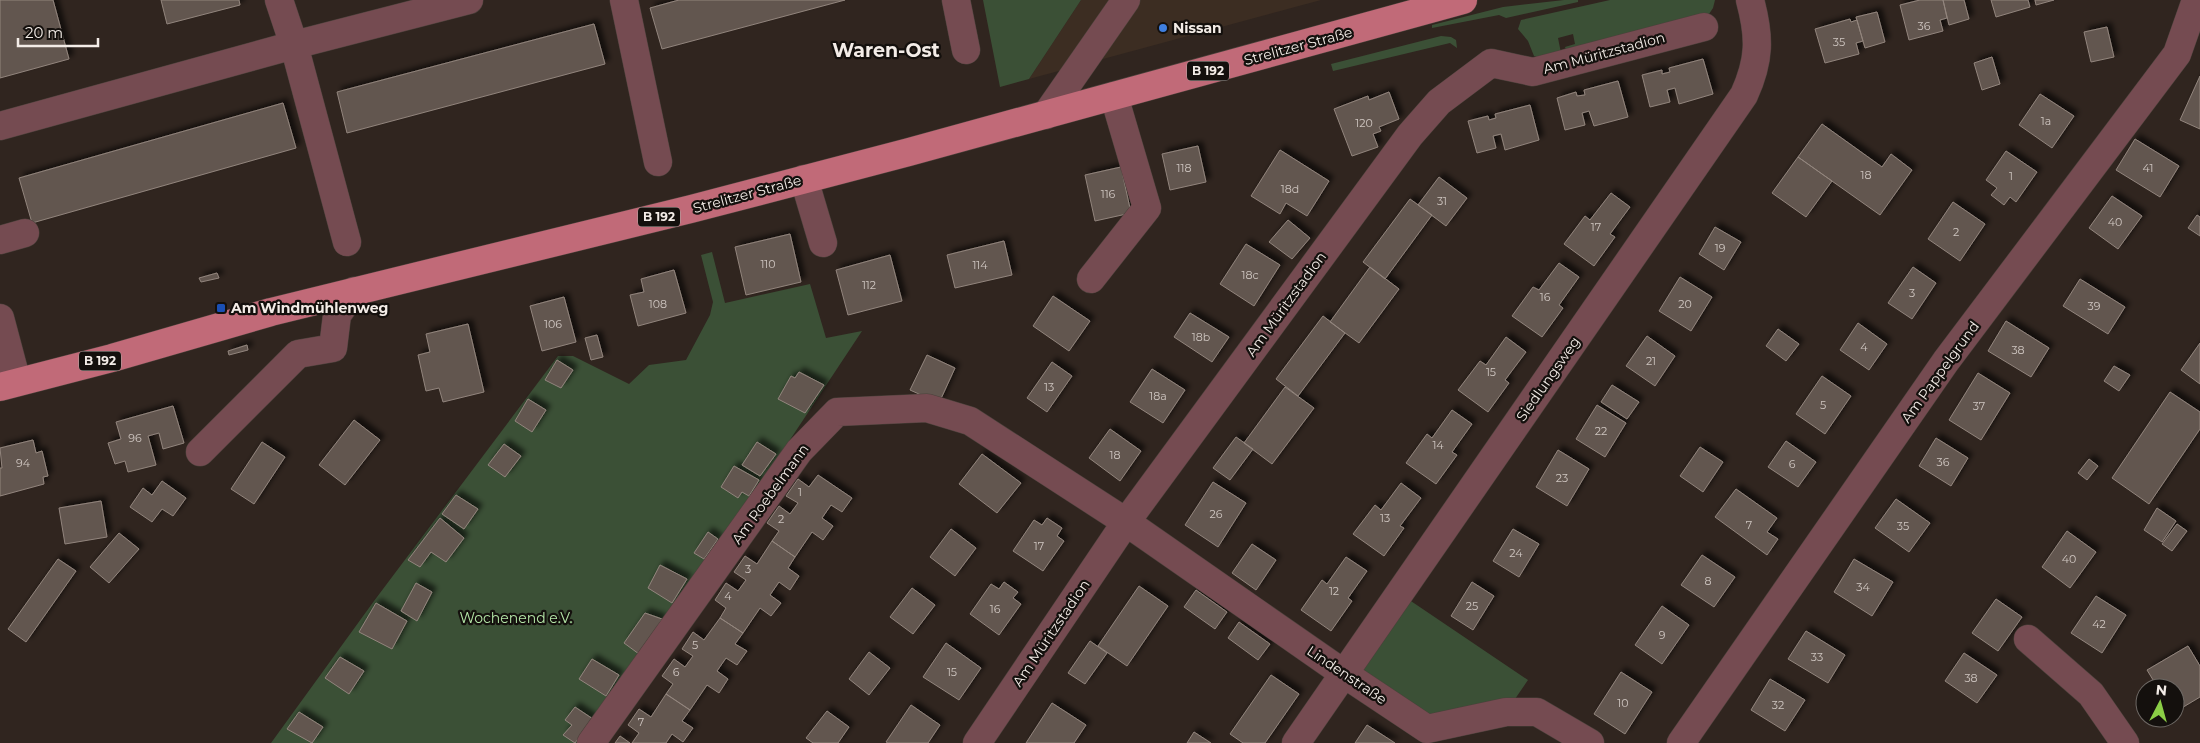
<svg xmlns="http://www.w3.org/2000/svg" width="2200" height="743" font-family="Montserrat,sans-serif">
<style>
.built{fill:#3c2d22}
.green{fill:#3b5036}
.building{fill:#62564f;stroke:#92857d;filter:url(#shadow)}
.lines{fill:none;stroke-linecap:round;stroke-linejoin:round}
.minor-casing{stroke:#4b413b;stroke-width:29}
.major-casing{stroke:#4b413b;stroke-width:29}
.minor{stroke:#754b51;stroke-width:28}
.major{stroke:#c16a78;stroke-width:28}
.shop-dot{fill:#3f7fe0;stroke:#14100d;stroke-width:2}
.transit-dot{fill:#1a4fb4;stroke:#14100d;stroke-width:2}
.labels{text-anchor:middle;stroke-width:4.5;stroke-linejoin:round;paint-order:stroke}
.number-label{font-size:11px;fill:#cfc6c1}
.shield{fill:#14100d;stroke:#b0aaa6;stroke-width:1}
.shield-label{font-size:12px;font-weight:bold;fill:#f3ece7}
.poi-label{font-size:14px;font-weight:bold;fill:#f3ece7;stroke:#14100d;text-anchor:start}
.street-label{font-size:14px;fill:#f3ece7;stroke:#14100d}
.park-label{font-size:14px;fill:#b5e7a8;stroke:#14100d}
.district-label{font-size:19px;font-weight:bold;fill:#f3ece7;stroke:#14100d}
</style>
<defs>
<filter id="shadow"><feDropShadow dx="4.5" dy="-4.5" stdDeviation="2.5" flood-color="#0009"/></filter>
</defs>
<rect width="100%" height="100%" fill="#30251f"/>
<path class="built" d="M1081,0H1321L1029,79Z"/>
<path class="green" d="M983,0H1081L1029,79L1000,87Z
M1564,0H1578V2L1506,18L1499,15L1432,28V25L1503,7Z
M1610,0H1715L1713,8L1705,20L1568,56L1565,47L1575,44L1573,34L1558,38L1561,53L1539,57L1534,56L1528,41L1518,29L1521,20Z
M1441,36L1451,37L1456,40L1457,48L1450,43L1333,71L1331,64Z
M712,252L725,303L810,284L826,338L862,331L766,476L581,743H271L374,601L558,356H573L629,384L649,365L686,360L710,315L713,302L701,255Z
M1399,593L1528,680L1506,712L1427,729L1343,673Z"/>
<path class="building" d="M0,0H53L69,59L0,78Z
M161,0H239L240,5L167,24Z
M679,0H845L662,49L650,8Z
M1920,0H1943L1947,18L1940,20L1943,31L1909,40L1900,5Z
M1943,0H1964L1969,19L1949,25Z
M1991,0H2028L2030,7L1996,17Z
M2035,0H2054L2036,5Z
M1877,12L1885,42L1865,48L1856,17Z
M1850,19L1851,22L1857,20L1863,41L1856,43L1859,54L1825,63L1815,29Z
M594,24L605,64L347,133L337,92Z
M2107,27L2114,57L2091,62L2084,32Z
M1992,57L2000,84L1982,90L1974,63Z
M1703,59L1713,94L1679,104L1675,88L1667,90L1670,102L1650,107L1642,75L1662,70V74L1670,72L1669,68Z
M2200,76V129L2180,120Z
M1618,81L1628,117L1594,126L1589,111L1582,113L1585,125L1565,130L1557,98L1576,92L1577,96L1585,95L1584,90Z
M1389,92L1399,119L1379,127L1381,131L1373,134L1378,147L1352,156L1334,109L1368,96L1369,100Z
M2040,94L2074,116L2052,148L2019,125Z
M283,103L296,148L32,223L19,178Z
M1530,105L1539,140L1505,150L1501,134L1493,136L1496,148L1477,153L1468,121L1488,116L1489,120L1496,118L1495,114Z
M1822,124L1882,167L1891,154L1912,170L1880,215L1798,157Z
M2135,139L2179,166L2160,197L2116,170Z
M1198,146L1206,182L1170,190L1162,154Z
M1280,150L1329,181L1307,216L1286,203L1280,214L1251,196Z
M2006,151L2037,172L2016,202L2010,197L2004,205L1991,195L1997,188L1986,180Z
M1798,157L1832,181L1806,217L1772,193Z
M1121,167L1131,213L1095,221L1085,175Z
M1439,177L1467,198L1446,226L1418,205Z
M1611,193L1630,207L1610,234L1615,237L1594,266L1564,244L1585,216L1590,220Z
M2112,196L2142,216L2118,249L2089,228Z
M1410,199L1432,215L1385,279L1363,262Z
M1953,202L1985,224L1960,261L1928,239Z
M2197,215L2200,217V236L2188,228Z
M1288,220L1310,238L1292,259L1269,242Z
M1715,227L1741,242L1724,270L1699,254Z
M790,234L801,282L746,295L735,247Z
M1004,241L1012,275L955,288L947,255Z
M1246,244L1280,265L1254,306L1220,284Z
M890,255L902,301L848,315L836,270Z
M1559,263L1579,277L1559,305L1563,308L1542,337L1512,316L1533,287L1539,290Z
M1370,267L1399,289L1359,343L1330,322Z
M1913,267L1936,283L1912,319L1888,303Z
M674,270L686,313L638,326L630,295L644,292L641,279Z
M217,273L219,278L201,282L199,278Z
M1680,277L1712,297L1691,331L1659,311Z
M2080,279L2125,307L2108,334L2063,306Z
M1053,296L1090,321L1069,351L1033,326Z
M564,297L576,342L542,351L530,306Z
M1190,313L1229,337L1212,362L1174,337Z
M1323,316L1345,333L1298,396L1276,379Z
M2006,321L2049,348L2031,377L1988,351Z
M1858,323L1887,344L1869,370L1840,350Z
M468,324L484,392L443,402L439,388L426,391L418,355L430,352L426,334Z
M1778,329L1799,344L1786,361L1766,346Z
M597,335L603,357L591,360L585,338Z
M1647,336L1675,356L1655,386L1626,366Z
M1506,337L1526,352L1505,380L1509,383L1488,412L1458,390L1480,361L1486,365Z
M2200,343V384L2181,370Z
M247,345L248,350L229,355L228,351Z
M927,355L955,368L939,403L910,390Z
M557,360L573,370L561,388L545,380Z
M1052,362L1072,376L1047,412L1027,398Z
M2114,366L2130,375L2119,391L2104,381Z
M1152,369L1185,390L1163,423L1130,402Z
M799,372L824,385L805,413L778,399L791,376L795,378Z
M1978,373L2010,393L1981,440L1949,420Z
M1822,376L1851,396L1825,434L1796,414Z
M1612,385L1639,402L1627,419L1601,402Z
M1285,387L1314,408L1272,464L1244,443Z
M2170,392L2200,412V429L2149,504L2112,478Z
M528,399L546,410L532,432L515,421Z
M1597,405L1626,423L1605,457L1576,439Z
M173,406L184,443L163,449L159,433L148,436L156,465L128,472L125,461L115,464L108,443L121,439L116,422Z
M1452,410L1472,424L1452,452L1457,455L1436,484L1406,463L1427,434L1432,438Z
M354,420L380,440L345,485L319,465Z
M1110,429L1141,451L1120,481L1089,458Z
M1236,437L1253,449L1230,480L1213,468Z
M1936,438L1968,458L1951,486L1919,466Z
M33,440L36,453L42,451L48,476L43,477L44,484L0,496V468H2L0,448Z
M1786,441L1816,462L1798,487L1768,467Z
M262,442L285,457L254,504L231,489Z
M757,442L776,454L760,476L742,465Z
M504,444L521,456L505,477L488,465Z
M1700,447L1723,462L1703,492L1680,476Z
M1558,450L1589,469L1567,506L1536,487Z
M982,454L1021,483L997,513L959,484Z
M2089,459L2098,466L2087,480L2078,473Z
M734,466L759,480L749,496L742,492L738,498L721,487Z
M818,475L852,498L842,512L831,505L822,518L833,526L823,540L812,532L795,557L772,541L779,531L767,523L779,506L790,514L798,503L786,496L798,479L809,487Z
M162,481L186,498L173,516L162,509L152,522L130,507L143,488L152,495Z
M1213,482L1246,503L1218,547L1185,525Z
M1401,483L1421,498L1400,526L1404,528L1384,556L1353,534L1375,505L1381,510Z
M1736,489L1777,518L1767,532L1778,539L1767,555L1715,517Z
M456,495L478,509L464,529L442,514Z
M1896,499L1930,523L1909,552L1875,528Z
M101,501L107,537L65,544L59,508Z
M2157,508L2176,521L2162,542L2144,530Z
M440,518L464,538L446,562L431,552L420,567L408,560Z
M1047,518L1062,528L1057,536L1064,541L1043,571L1013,551L1034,520L1042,525Z
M2177,524L2187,531L2172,551L2162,544Z
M951,529L976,548L955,576L930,557Z
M1513,529L1539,544L1519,577L1493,561Z
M2067,531L2096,552L2070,588L2042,567Z
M708,532L718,539L704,559L694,553Z
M119,533L139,549L109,583L90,567Z
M772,541L795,557L788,568L799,576L790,590L779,582L770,595L781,603L771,616L760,608L743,633L720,618L726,608L715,600L726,583L738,591L746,580L734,572L745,556L757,564Z
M1252,544L1276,560L1256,590L1232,573Z
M1702,555L1735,577L1714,607L1681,585Z
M1346,557L1367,571L1348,598L1352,601L1331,631L1301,610L1322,580L1327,584Z
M58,559L76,571L26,642L8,629Z
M1854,559L1893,582L1872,616L1834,592Z
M660,565L687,579L672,603L648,588Z
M1004,582L1018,592L1013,598L1021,604L999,635L970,614L991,584L999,589Z
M1472,582L1494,596L1473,630L1451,616Z
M416,583L432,592L417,621L401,611Z
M1139,586L1168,606L1127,666L1098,646Z
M912,588L935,605L913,634L890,617Z
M1196,590L1227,612L1215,629L1184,607Z
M2096,596L2126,615L2102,653L2071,633Z
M1996,599L2022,617L1998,651L1972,633Z
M376,603L407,621L392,649L359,632Z
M1662,606L1689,625L1662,664L1635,645Z
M645,613L662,619L639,654L624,643Z
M720,618L743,633L735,644L747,651L737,665L726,658L717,671L728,679L719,693L707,685L690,710L666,694L673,684L662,676L674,659L685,667L693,656L682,649L693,632L704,640Z
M1239,622L1270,644L1258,660L1228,638Z
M1806,631L1845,655L1828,683L1788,659Z
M1090,641L1107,653L1085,684L1068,673Z
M946,643L981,668L959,700L923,677Z
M2188,646L2200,666V697L2175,712V688H2158L2147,670Z
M869,652L890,668L869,695L849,679Z
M1964,653L1997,675L1977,703L1945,681Z
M340,657L364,671L349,694L325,678Z
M592,659L619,675L606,696L579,679Z
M1621,672L1652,692L1625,734L1594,714Z
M1271,675L1299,694L1265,743H1243L1230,734Z
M1770,679L1805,700L1785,731L1751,710Z
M666,694L690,710L682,721L693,728L683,742L672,734L666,743H632L639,733L628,725L639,709L651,717Z
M1052,703L1086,725L1074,743H1026Z
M911,705L940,725L928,743H888L886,742Z
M575,707L593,719L575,743L563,735L572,725L565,720Z
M827,711L849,727L838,743H813L806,738Z
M299,712L323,727L312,743L287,729Z
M1367,725L1395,743H1355Z
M1194,732L1211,743H1187Z
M620,736L630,743H615Z"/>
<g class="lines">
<defs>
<path id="minor" d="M279,0L294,45L347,242
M624,0L658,162
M956,0L966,50
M1046,115L1126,0
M0,126L294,45L469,0
M804,179L823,243
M0,240L25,233
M1091,279L1147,208L1114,96
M0,318L17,382
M200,452L298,354L333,348L337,315L354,291
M2028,639L2091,694L2125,743
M591,743L799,451L837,412L927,408L970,421L1126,522L1343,673L1427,729L1506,712H1537L1590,743
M977,743L1126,522L1410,135L1439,102L1491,63L1533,72L1704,27
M1296,743L1744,95C1760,60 1760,37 1750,0
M1681,743L1946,361L2177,54L2196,0"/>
<path id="major" d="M0,387L112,358L271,312L691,209L909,152L1463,0"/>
</defs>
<use href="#minor" class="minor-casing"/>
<use href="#major" class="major-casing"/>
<use href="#minor" class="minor"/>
<use href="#major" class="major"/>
</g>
<circle class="shop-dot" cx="1163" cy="28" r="5"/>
<rect class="transit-dot" x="216" y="303" width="10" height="10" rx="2.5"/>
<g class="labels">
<g class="number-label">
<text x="1924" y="30">36</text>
<text x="1839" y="46">35</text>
<text x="2046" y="125">1a</text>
<text x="1364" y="127">120</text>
<text x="1184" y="172">118</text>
<text x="2148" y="172">41</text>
<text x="1866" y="179">18</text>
<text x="2011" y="180">1</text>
<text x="1290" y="193">18d</text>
<text x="1108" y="198">116</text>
<text x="1442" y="205">31</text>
<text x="2115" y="226">40</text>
<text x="1596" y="231">17</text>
<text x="1956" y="236">2</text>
<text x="1720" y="252">19</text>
<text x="768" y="268">110</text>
<text x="980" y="269">114</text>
<text x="1250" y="279">18c</text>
<text x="869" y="289">112</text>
<text x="1912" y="297">3</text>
<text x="1545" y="301">16</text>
<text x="658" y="308">108</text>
<text x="1685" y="308">20</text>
<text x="2094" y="310">39</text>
<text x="553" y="328">106</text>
<text x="1201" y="341">18b</text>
<text x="1864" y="351">4</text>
<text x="2018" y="354">38</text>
<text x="1651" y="365">21</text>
<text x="1491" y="376">15</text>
<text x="1049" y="391">13</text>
<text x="1158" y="400">18a</text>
<text x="1823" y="409">5</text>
<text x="1979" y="410">37</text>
<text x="1601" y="435">22</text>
<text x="135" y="442">96</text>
<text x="1438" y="449">14</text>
<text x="1115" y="459">18</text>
<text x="1943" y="466">36</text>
<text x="23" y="467">94</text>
<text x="1792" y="468">6</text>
<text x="1562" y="482">23</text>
<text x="800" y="496">1</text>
<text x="1216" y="518">26</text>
<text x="1385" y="522">13</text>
<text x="781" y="523">2</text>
<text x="1749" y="529">7</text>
<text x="1903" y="530">35</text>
<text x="1039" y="550">17</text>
<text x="1516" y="557">24</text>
<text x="2069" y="563">40</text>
<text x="748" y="573">3</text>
<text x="1708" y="585">8</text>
<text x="1863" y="591">34</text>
<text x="1334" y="595">12</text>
<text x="728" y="600">4</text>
<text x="1472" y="610">25</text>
<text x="995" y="613">16</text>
<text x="2099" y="628">42</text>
<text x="1662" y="639">9</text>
<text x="695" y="649">5</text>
<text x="1817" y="661">33</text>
<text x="676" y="676">6</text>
<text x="952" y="676">15</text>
<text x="1971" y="682">38</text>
<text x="1623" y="707">10</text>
<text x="1778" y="709">32</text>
<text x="641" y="726">7</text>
</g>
<g class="shield">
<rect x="1187" y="61.5" width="42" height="19" rx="4"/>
<rect x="638" y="207.5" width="42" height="19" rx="4"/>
<rect x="79" y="351.5" width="42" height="19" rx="4"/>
</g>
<g class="shield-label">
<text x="1208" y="75">B 192</text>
<text x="659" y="221">B 192</text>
<text x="100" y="365">B 192</text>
</g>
<g class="poi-label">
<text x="1173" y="33">Nissan</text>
<text x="231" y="313">Am Windmühlenweg</text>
</g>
<g class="street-label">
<text transform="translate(1298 46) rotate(-15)" y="5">Strelitzer Straße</text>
<text transform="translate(1604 53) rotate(-15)" y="5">Am Müritzstadion</text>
<text transform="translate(747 194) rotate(-15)" y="5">Strelitzer Straße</text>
<text transform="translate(1286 304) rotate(-54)" y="5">Am Müritzstadion</text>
<text transform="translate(1940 372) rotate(-54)" y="5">Am Pappelgrund</text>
<text transform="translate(1548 379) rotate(-55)" y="5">Siedlungsweg</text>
<text transform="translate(770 494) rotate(-54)" y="5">Am Roebelmann</text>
<text transform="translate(1051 633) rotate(-56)" y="5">Am Müritzstadion</text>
<text transform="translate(1347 675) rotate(34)" y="5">Lindenstraße</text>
</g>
<g class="park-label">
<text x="516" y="623">Wochenend e.V.</text>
</g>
<g class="district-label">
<text x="886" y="57">Waren-Ost</text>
</g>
</g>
<g transform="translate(2160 703) rotate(6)"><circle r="24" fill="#14100d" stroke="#6d6864"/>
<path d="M0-4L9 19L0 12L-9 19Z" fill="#8bce46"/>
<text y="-8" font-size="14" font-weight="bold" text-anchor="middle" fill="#f3ece7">N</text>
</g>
<path d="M18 38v8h80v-8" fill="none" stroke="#f3ece7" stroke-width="2.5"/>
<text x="25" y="38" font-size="15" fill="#f3ece7" stroke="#14100d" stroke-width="4" paint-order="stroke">20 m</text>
</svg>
